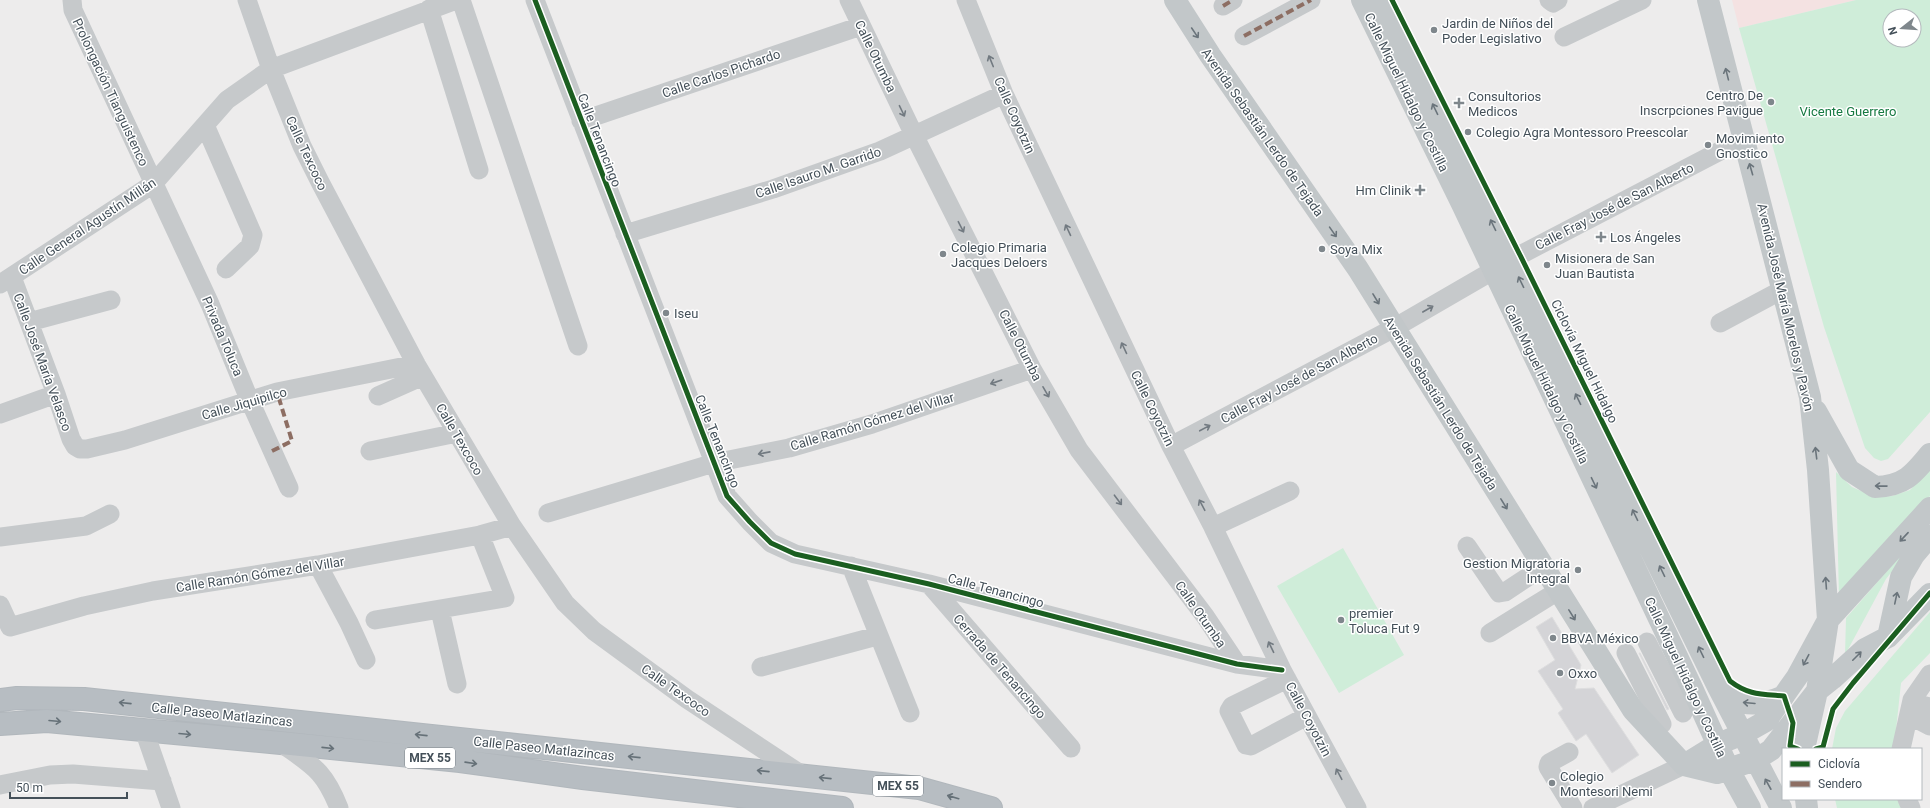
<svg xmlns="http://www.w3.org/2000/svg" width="1930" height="808" font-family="Roboto,sans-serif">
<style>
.medical{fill:#f4e2e2}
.green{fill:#cfedd9;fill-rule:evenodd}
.building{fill:#d4d4d7;stroke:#dededf}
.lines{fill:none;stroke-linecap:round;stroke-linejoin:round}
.highway-casing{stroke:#b1b7bc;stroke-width:24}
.minor{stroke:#c6c9cb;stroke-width:19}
.major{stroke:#c2c7c9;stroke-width:22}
.highway{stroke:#b7bdc2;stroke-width:22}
.quiet{stroke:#8d6e63;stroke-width:4;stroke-dasharray:8 4;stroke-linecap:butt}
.cycleway-casing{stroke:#fff;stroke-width:8}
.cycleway{stroke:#1b5e20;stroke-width:5}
.oneway{stroke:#6a747b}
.oneway2{stroke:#727a81}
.oneway3{stroke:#667178}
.poi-dot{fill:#7f878c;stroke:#fff;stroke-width:1.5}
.labels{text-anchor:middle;stroke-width:3;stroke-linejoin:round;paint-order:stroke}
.shield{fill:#fff;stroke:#7c848b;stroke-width:1}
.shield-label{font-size:12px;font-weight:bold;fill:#445059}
.poi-label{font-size:13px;fill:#445059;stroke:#fff;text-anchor:start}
.street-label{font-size:13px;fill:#445059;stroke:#fff}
.park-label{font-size:13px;fill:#157941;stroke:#fff}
</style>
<rect width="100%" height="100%" fill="#edecec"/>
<path class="medical" d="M1732,0H1856L1739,28Z"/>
<path class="green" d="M1856,0H1930V412L1888,459L1881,461L1874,458L1865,448L1824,327L1739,28ZM1890,16H1914V40H1890Z
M1930,469V496L1839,598L1836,472L1852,487L1875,497L1892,496L1910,490Z
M1930,522L1886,579L1845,655L1846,618Z
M1343,548L1404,655L1339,693L1277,586Z
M1930,612V653L1901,683L1894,749H1832L1836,728L1845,711Z
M1835,799H1901L1904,808H1837Z"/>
<path class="building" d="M1552,617L1581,665L1575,689L1594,688L1639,755L1612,773L1586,734L1576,741L1558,713L1563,709L1538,671L1555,660L1536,627Z
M1639,653H1640L1669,709L1667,710Z"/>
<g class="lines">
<defs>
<path id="highway" d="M0,700L17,698L84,699L919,788L991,808
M0,724L47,721L281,743L460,761L583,778L842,808"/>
</defs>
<use href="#highway" class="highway-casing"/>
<path class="minor" d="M72,0L73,10L210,304L249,399L289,488
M247,0L271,69L302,146L320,182L416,364L512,526L565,603L594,631L687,699L802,775
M461,0L578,346
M535,0L727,496L750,522L771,543L795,554L929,584L1237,664L1282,670
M849,0L914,135L1032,369L1079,450L1205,616L1237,664
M966,0L1004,94L1171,446L1213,527L1282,670L1357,808
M1549,0L1553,3L1558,0
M1223,6L1233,0
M429,9L479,170
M1244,36L1311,0
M1564,37L1642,0
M581,121L861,26
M205,125L253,235L250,246L226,269
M625,234L773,189L880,151L1004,94
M12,277L56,394L71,439L75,446L80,449H87L125,440L277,392L416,364
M0,284L153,184L227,100L271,69L456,0
M29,322L111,300
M1720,323L1782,290
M378,396L423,376
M0,414L56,394
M1171,446L1394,328L1520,255L1743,139
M370,451L457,433
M548,513L714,463L789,448L872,424L1032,369
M1213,527L1290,491
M0,537L86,526L110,514
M1467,546L1499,593L1505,592L1543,567
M318,565L349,623L366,660
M851,566L910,713
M929,584L1071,748
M0,605L10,627L84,606L153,591L318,565L480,535L512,526
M440,610L457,684
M375,620L505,598L480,535
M1490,633L1558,591
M1647,642L1683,713
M1626,653L1662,724
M761,667L877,636
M1287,679L1232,706L1229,711L1246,745L1251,746L1307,716
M1912,700L1917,704L1930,707
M1909,715L1930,726
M144,730L171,808
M281,743C313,766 324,770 339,808
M1901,749L1912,700L1930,674
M1569,752L1549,763L1548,767L1573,808
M0,785L50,775L73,774L162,781
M1907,799L1911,808
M1593,808L1684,765"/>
<path class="major" d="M1175,0L1210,55L1358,269L1633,710L1684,765L1717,773L1755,760L1771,750L1817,691L1832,679L1865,649L1888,637L1930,594
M1362,0L1462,204L1692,688L1729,770L1750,808
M1381,0L1718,687L1781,808
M1708,0L1810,397L1818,470L1828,620L1817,691L1804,749
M1816,411L1849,470L1875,487C1904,486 1913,475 1930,454
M1888,637L1901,577L1914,555L1930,536
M1719,688C1737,708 1761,706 1784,696
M1684,765L1718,744L1743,734L1766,721L1797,677L1828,620L1930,508
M1806,799L1807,808"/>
<use href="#highway" class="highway"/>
<path class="quiet" d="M1223,6L1233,0
M1244,36L1311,0
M272,451L292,441L277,392"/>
<defs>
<path id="cycleway" d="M535,0L727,496L750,522L771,543L795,554L929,584L1237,664L1282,670
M1392,0L1520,255L1730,681C1748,695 1761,694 1784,696L1793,723L1790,746L1798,749
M1816,749L1823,747L1833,709L1853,683L1930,593"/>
</defs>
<use href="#cycleway" class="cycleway-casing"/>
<use href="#cycleway" class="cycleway"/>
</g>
<defs><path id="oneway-shaft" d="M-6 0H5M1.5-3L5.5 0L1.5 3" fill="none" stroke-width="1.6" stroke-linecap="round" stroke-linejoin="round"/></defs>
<g class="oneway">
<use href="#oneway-shaft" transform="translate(1195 33) rotate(56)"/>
<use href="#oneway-shaft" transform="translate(1727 74) rotate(-104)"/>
<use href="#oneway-shaft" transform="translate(1435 109) rotate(-116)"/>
<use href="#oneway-shaft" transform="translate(1751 169) rotate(-106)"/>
<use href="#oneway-shaft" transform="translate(1493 225) rotate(-116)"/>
<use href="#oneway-shaft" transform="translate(1333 232) rotate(55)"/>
<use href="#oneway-shaft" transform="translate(1521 282) rotate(-116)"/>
<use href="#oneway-shaft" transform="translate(1376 299) rotate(59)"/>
<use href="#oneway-shaft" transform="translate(1578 399) rotate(-116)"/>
<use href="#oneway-shaft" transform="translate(1816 453) rotate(-97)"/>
<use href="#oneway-shaft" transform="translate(1594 483) rotate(64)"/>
<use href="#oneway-shaft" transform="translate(1881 486) rotate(-179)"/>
<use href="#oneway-shaft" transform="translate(1504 504) rotate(58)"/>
<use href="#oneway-shaft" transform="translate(1635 515) rotate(-116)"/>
<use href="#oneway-shaft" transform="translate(1904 537) rotate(133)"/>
<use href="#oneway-shaft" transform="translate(1662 571) rotate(-116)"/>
<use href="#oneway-shaft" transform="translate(1826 583) rotate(-94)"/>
<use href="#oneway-shaft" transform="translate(1896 598) rotate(-78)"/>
<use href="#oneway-shaft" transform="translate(1572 615) rotate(58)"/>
<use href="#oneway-shaft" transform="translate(1701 652) rotate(-116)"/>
<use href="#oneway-shaft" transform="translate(1857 656) rotate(-45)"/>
<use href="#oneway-shaft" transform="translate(1806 660) rotate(118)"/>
<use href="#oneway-shaft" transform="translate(1749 703) rotate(-175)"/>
<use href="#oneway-shaft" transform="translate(1768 784) rotate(-119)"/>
</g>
<g class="oneway2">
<use href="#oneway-shaft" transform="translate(991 61) rotate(-112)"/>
<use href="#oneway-shaft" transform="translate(902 111) rotate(64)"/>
<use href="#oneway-shaft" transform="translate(961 227) rotate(63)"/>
<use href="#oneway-shaft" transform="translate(1068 230) rotate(-115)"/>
<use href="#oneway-shaft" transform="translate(1428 309) rotate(-30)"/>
<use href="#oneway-shaft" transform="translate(1124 348) rotate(-115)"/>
<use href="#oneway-shaft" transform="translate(996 382) rotate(161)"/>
<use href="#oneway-shaft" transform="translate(1046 392) rotate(60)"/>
<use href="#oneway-shaft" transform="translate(1205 428) rotate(-28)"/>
<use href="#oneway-shaft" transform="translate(764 453) rotate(169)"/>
<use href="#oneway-shaft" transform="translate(1118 500) rotate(53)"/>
<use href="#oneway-shaft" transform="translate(1202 505) rotate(-118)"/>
<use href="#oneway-shaft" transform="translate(1271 647) rotate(-116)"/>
<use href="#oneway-shaft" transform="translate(1339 774) rotate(-118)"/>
</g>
<g class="oneway3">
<use href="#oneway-shaft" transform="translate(125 703) rotate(-174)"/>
<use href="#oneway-shaft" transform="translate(55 721) rotate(5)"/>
<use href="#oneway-shaft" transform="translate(185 734) rotate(5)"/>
<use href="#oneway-shaft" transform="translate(421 735) rotate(-174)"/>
<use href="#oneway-shaft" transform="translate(328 748) rotate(6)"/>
<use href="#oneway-shaft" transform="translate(634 757) rotate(-174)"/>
<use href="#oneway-shaft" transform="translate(471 763) rotate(8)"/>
<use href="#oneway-shaft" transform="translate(763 771) rotate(-174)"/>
<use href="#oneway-shaft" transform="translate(825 778) rotate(-174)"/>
<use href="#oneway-shaft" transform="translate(953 797) rotate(-164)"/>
</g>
<g class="poi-dot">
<circle cx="1434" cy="30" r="4"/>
<circle cx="1771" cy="102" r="4"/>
<path d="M1457 97h4v4h4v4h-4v4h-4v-4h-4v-4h4z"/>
<circle cx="1468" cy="132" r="4"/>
<circle cx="1708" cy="145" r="4"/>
<path d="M1418 184h4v4h4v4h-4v4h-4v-4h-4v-4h4z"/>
<path d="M1599 231h4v4h4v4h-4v4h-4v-4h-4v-4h4z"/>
<circle cx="1322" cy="249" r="4"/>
<circle cx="943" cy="254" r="4"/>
<circle cx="1547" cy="265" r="4"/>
<circle cx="666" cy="313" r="4"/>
<circle cx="1578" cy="570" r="4"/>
<circle cx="1341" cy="620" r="4"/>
<circle cx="1553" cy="638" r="4"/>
<circle cx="1560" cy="673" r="4"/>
<circle cx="1552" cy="783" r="4"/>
</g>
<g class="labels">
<g class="shield">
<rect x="405" y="748" width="50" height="20" rx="3"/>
<rect x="873" y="776" width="50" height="20" rx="3"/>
</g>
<g class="shield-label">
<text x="430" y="762">MEX 55</text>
<text x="898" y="790">MEX 55</text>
</g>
<g class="poi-label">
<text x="1442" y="28">Jardin de Niños del<tspan x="1442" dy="15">Poder Legislativo</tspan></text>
<text x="1763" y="100" text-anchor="end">Centro De<tspan x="1763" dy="15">Inscrpciones Pavigue</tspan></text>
<text x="1468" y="101">Consultorios<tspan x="1468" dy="15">Medicos</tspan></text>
<text x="1476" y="137">Colegio Agra Montessoro Preescolar</text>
<text x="1716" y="143">Movimiento<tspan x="1716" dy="15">Gnostico</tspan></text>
<text x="1411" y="195" text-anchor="end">Hm Clinik</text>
<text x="1610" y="242">Los Ángeles</text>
<text x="951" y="252">Colegio Primaria<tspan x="951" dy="15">Jacques Deloers</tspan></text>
<text x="1330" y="254">Soya Mix</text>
<text x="1555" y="263">Misionera de San<tspan x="1555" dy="15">Juan Bautista</tspan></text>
<text x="674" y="318">Iseu</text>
<text x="1570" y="568" text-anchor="end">Gestion Migratoria<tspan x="1570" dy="15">Integral</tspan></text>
<text x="1349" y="618">premier<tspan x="1349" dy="15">Toluca Fut 9</tspan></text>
<text x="1561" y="643">BBVA México</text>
<text x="1568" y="678">Oxxo</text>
<text x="1560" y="781">Colegio<tspan x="1560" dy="15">Montesori Nemi</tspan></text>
</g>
<g class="street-label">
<text transform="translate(876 56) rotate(64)" y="5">Calle Otumba</text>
<text transform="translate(721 73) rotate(-19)" y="5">Calle Carlos Pichardo</text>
<text transform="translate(111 92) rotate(65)" y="5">Prolongación Tianguistenco</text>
<text transform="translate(1407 92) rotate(64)" y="5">Calle Miguel Hidalgo y Costilla</text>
<text transform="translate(1015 115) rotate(66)" y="5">Calle Coyotzin</text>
<text transform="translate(1263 132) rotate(55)" y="5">Avenida Sebastián Lerdo de Tejada</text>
<text transform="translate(600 140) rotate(69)" y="5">Calle Tenancingo</text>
<text transform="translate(307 153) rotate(65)" y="5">Calle Texcoco</text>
<text transform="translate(818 172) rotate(-19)" y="5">Calle Isauro M. Garrido</text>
<text transform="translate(1614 206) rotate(-27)" y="5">Calle Fray José de San Alberto</text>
<text transform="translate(87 226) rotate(-34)" y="5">Calle General Agustín Millán</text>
<text transform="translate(1786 307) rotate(77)" y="5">Avenida José María Morelos y Pavón</text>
<text transform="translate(223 336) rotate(67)" y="5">Privada Toluca</text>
<text transform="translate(1021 345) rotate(63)" y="5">Calle Otumba</text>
<text transform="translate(1585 361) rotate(64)" y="5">Ciclovía Miguel Hidalgo</text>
<text transform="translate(43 362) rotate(70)" y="5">Calle José María Velasco</text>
<text transform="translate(1299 378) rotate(-28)" y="5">Calle Fray José de San Alberto</text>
<text transform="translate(1547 384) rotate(64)" y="5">Calle Miguel Hidalgo y Costilla</text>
<text transform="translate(244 403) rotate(-16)" y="5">Calle Jiquipilco</text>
<text transform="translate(1441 403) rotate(58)" y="5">Avenida Sebastián Lerdo de Tejada</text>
<text transform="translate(1153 408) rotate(64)" y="5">Calle Coyotzin</text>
<text transform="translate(872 421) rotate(-17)" y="5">Calle Ramón Gómez del Villar</text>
<text transform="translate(460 439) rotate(60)" y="5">Calle Texcoco</text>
<text transform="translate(718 441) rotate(68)" y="5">Calle Tenancingo</text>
<text transform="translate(260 574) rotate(-9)" y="5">Calle Ramón Gómez del Villar</text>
<text transform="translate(996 590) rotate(15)" y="5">Calle Tenancingo</text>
<text transform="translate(1201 614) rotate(55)" y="5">Calle Otumba</text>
<text transform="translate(1000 666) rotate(49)" y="5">Cerrada de Tenancingo</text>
<text transform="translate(1686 677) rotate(65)" y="5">Calle Miguel Hidalgo y Costilla</text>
<text transform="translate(676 690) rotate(35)" y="5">Calle Texcoco</text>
<text transform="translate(222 714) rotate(6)" y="5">Calle Paseo Matlazincas</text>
<text transform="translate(1309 719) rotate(62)" y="5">Calle Coyotzin</text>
<text transform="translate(544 748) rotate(6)" y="5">Calle Paseo Matlazincas</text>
</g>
<g class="park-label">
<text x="1848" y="116">Vicente Guerrero</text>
</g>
</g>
<rect x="1782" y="748" width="140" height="52" fill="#ffffff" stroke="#b4b9bd"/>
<rect x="1790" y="761" width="20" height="6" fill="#1b5e20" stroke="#b4b9bd"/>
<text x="1818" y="768" font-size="12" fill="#445059">Ciclovía</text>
<rect x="1790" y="781" width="20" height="6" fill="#8d6e63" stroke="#b4b9bd"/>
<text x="1818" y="788" font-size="12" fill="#445059">Sendero</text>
<g transform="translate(1902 28) rotate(253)"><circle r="19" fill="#ffffff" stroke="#b4b9bd"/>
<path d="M0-3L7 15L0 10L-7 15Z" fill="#7f878c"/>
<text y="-6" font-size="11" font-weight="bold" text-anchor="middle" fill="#445059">N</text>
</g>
<path d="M10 792v6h117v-6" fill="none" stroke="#445059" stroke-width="2"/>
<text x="16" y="792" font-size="12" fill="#445059" stroke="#ffffff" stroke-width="3" paint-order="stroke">50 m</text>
</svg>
